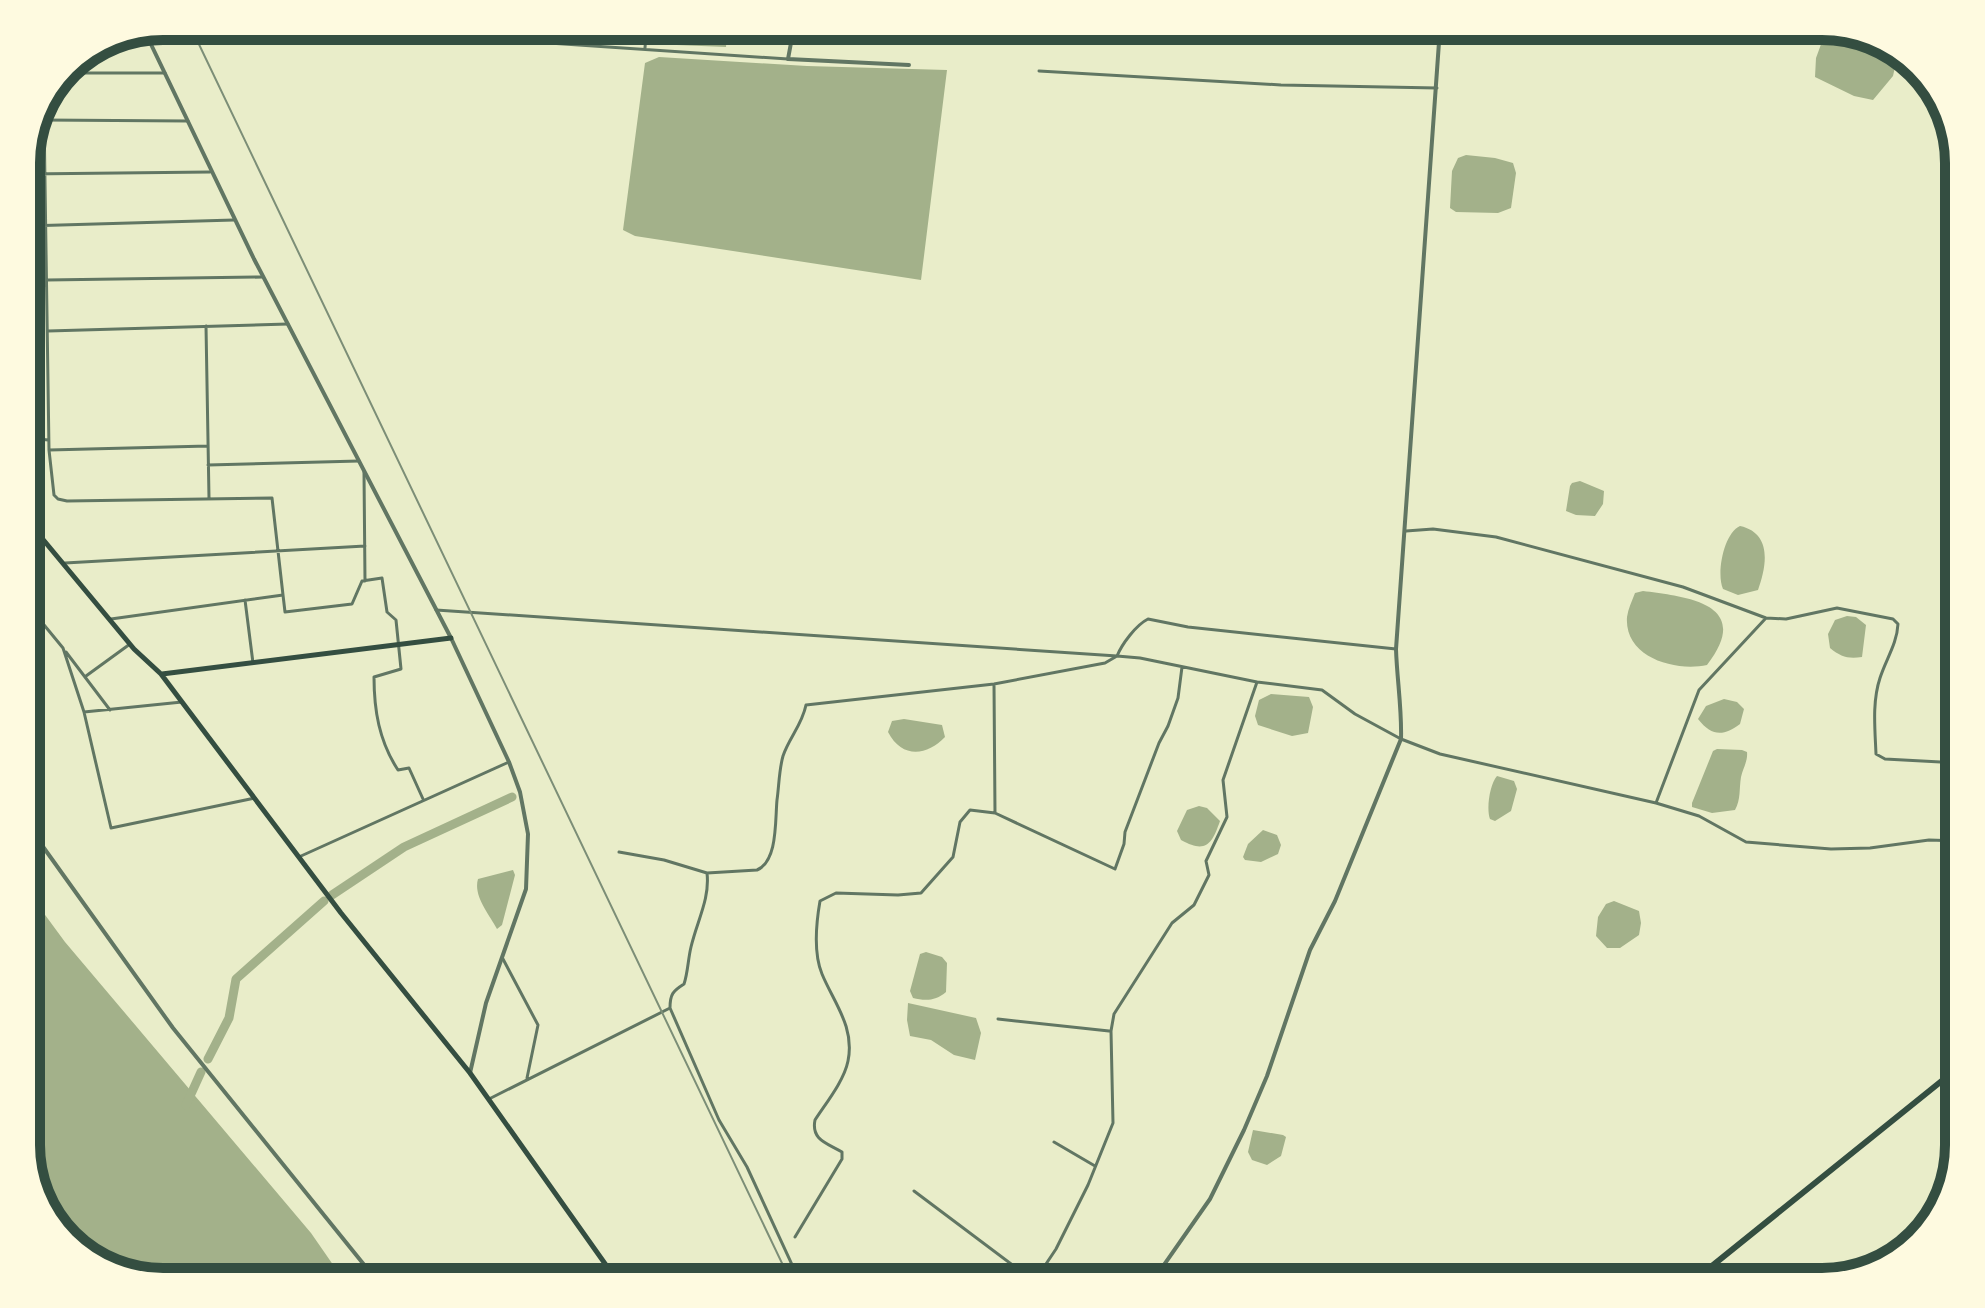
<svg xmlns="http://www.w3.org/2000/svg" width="1985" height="1308" font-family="Cabin,sans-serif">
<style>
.water{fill:#a3b18a}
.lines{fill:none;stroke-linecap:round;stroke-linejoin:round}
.canal{stroke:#a3b18a;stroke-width:9}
.minor{stroke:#617663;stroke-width:3}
.tertiary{stroke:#617663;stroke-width:4}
.secondary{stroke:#344e41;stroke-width:5}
.trunk{stroke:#344e41;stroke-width:6}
.rail{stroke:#7c8e77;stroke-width:2}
.rim{fill:none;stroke:#344e41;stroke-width:10}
</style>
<rect width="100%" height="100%" fill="#e9edc9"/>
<path class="water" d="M1827,28L1899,49L1893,76L1873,100L1854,96L1815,77L1816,58Z
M653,33H727L726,47L652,44Z
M659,57L807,66L947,70L921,280L635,236L623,230L645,63Z
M1466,155L1495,158L1513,163L1516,173L1511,208L1498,213L1456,212L1450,208L1452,171L1458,158Z
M1580,481L1604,491L1603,504L1595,516L1576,515L1566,511L1570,486L1572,483Z
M1740,526C1772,533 1767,565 1758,590L1738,595L1723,589C1716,573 1724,533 1740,526Z
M1643,591C1691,597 1753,605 1707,665C1676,672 1624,658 1627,617C1628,609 1632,601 1635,593Z
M1847,616L1856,617L1866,625L1862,657C1848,659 1841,657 1830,648L1828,634L1835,620Z
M1271,694L1309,697L1313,707L1308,733L1292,736L1258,725L1255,716L1259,700Z
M1724,699L1737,702L1744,709L1740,724C1724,736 1712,737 1698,719L1706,706Z
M904,719L942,725L945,737C927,756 902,759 888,732L892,721Z
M1717,749L1742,750L1747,752C1748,761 1743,768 1741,777C1739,789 1741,799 1735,810L1712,813L1692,807V803L1713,751Z
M1497,776L1514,781L1517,789L1511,811L1495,821L1490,819C1486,808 1490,784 1497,776Z
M1199,806L1207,808L1220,821C1212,844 1206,854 1181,840L1177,831L1187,810Z
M1263,830L1277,835L1281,845L1278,854L1261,862L1245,860L1243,857L1248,844Z
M513,870L515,875L502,925L497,929C489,914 473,896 478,879Z
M26,889L65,942L311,1233L345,1282H163L86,1259L44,1213L26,1154Z
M1614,901L1639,911L1641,923L1639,935L1620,948H1607L1596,936L1598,917L1606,904Z
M926,952L942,957L947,963L946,992C936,1001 925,1001 913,998L910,991L920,954Z
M908,1003L976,1018L981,1033L975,1060L954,1055L931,1040L910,1036L907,1020Z
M1253,1130L1283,1135L1286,1137L1281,1156L1267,1165L1252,1160L1248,1152Z"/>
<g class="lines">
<path class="canal" d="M332,895L404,847L512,797
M208,1059L229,1018L236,979L324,901
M186,1105L201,1072"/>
<path class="minor" d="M413,34L788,59
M645,48L646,33
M1039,71L1281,85L1437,88
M63,73H165
M44,115L49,450L54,495L58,499L67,501L272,498L283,595L111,619
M42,120L188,121
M26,174L210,172
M26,226L234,220
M47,280L263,277
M26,291L37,283L45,285
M206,326L209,498
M48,331L288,324
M26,433L31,438L48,440
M49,450L208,446
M208,465L359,461
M364,472L365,581
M1406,531L1433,529L1496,537L1683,587L1766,618L1786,619L1837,608L1893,619L1898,624C1897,644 1886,659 1880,678C1872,702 1875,729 1876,754L1885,759L1959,763
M65,563L365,546
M283,595L285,612L352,604L362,581L382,578L387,612L396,620L401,669L374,677C374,710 379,741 398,770L409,768L423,799
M245,600L253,663
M26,603L63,648L84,712L111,828L255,798
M436,610L1117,656C1122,644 1136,625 1148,619L1188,627L1396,649
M66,652L110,710
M86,676L130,644
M1257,682L1322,690L1355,714L1401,739L1440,754L1656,803L1699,816L1746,842L1831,849L1870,848L1929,840L1959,841
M84,712L182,702
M1656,803L1699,690L1766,618
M995,813L1115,869L1124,844L1125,832L1159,743L1168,726L1178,698L1182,667
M619,852L664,860L707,873
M301,856L509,762
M503,959L538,1025L527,1078
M998,1019L1109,1031
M489,1099L670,1008
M1054,1142L1095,1166
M914,1191L1035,1282
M795,1237L842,1159V1152C827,1143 811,1140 815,1120C826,1103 844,1081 848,1061C855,1027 834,1003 822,974C813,952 816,924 820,901L836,893L898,895L921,893L953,857L960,822L970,810L995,813L994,684
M1065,1279L1072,1277L1078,1282
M800,1282L747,1167L719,1120L670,1008C670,994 673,991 684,984C688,972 688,959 691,947C697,921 710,899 707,873L757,870C778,861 775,820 777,800C779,786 779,770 783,756C789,738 802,725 806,705L994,684L1105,663L1117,656L1140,658L1257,682L1223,780L1227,817L1206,861L1209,875L1194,905L1172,923L1114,1014L1111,1031L1113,1123L1088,1185L1056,1249L1034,1282"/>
<path class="tertiary" d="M793,32L788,59L909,65
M147,36L254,259L451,638L509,762L520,792L528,834L526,889L486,1003L470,1073
M26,823L173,1028L378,1282
M1152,1282L1210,1199L1244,1130L1267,1076L1310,950L1335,901L1401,739C1402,709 1397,680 1396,649L1440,28"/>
<path class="secondary" d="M26,519L134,649L161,674L182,702L341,913L470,1073L618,1282
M162,674L451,638"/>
<path class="trunk" d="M1692,1282L1959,1067"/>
<path class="rail" d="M195,36L791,1282"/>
</g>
<path d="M0 0H1985V1308H0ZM163 40H1822A123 123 0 0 1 1945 163V1145A123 123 0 0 1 1822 1268H163A123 123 0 0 1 40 1145V163A123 123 0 0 1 163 40Z" fill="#fefae0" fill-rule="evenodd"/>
<path class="rim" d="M163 40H1822A123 123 0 0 1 1945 163V1145A123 123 0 0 1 1822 1268H163A123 123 0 0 1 40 1145V163A123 123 0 0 1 163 40Z"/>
</svg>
